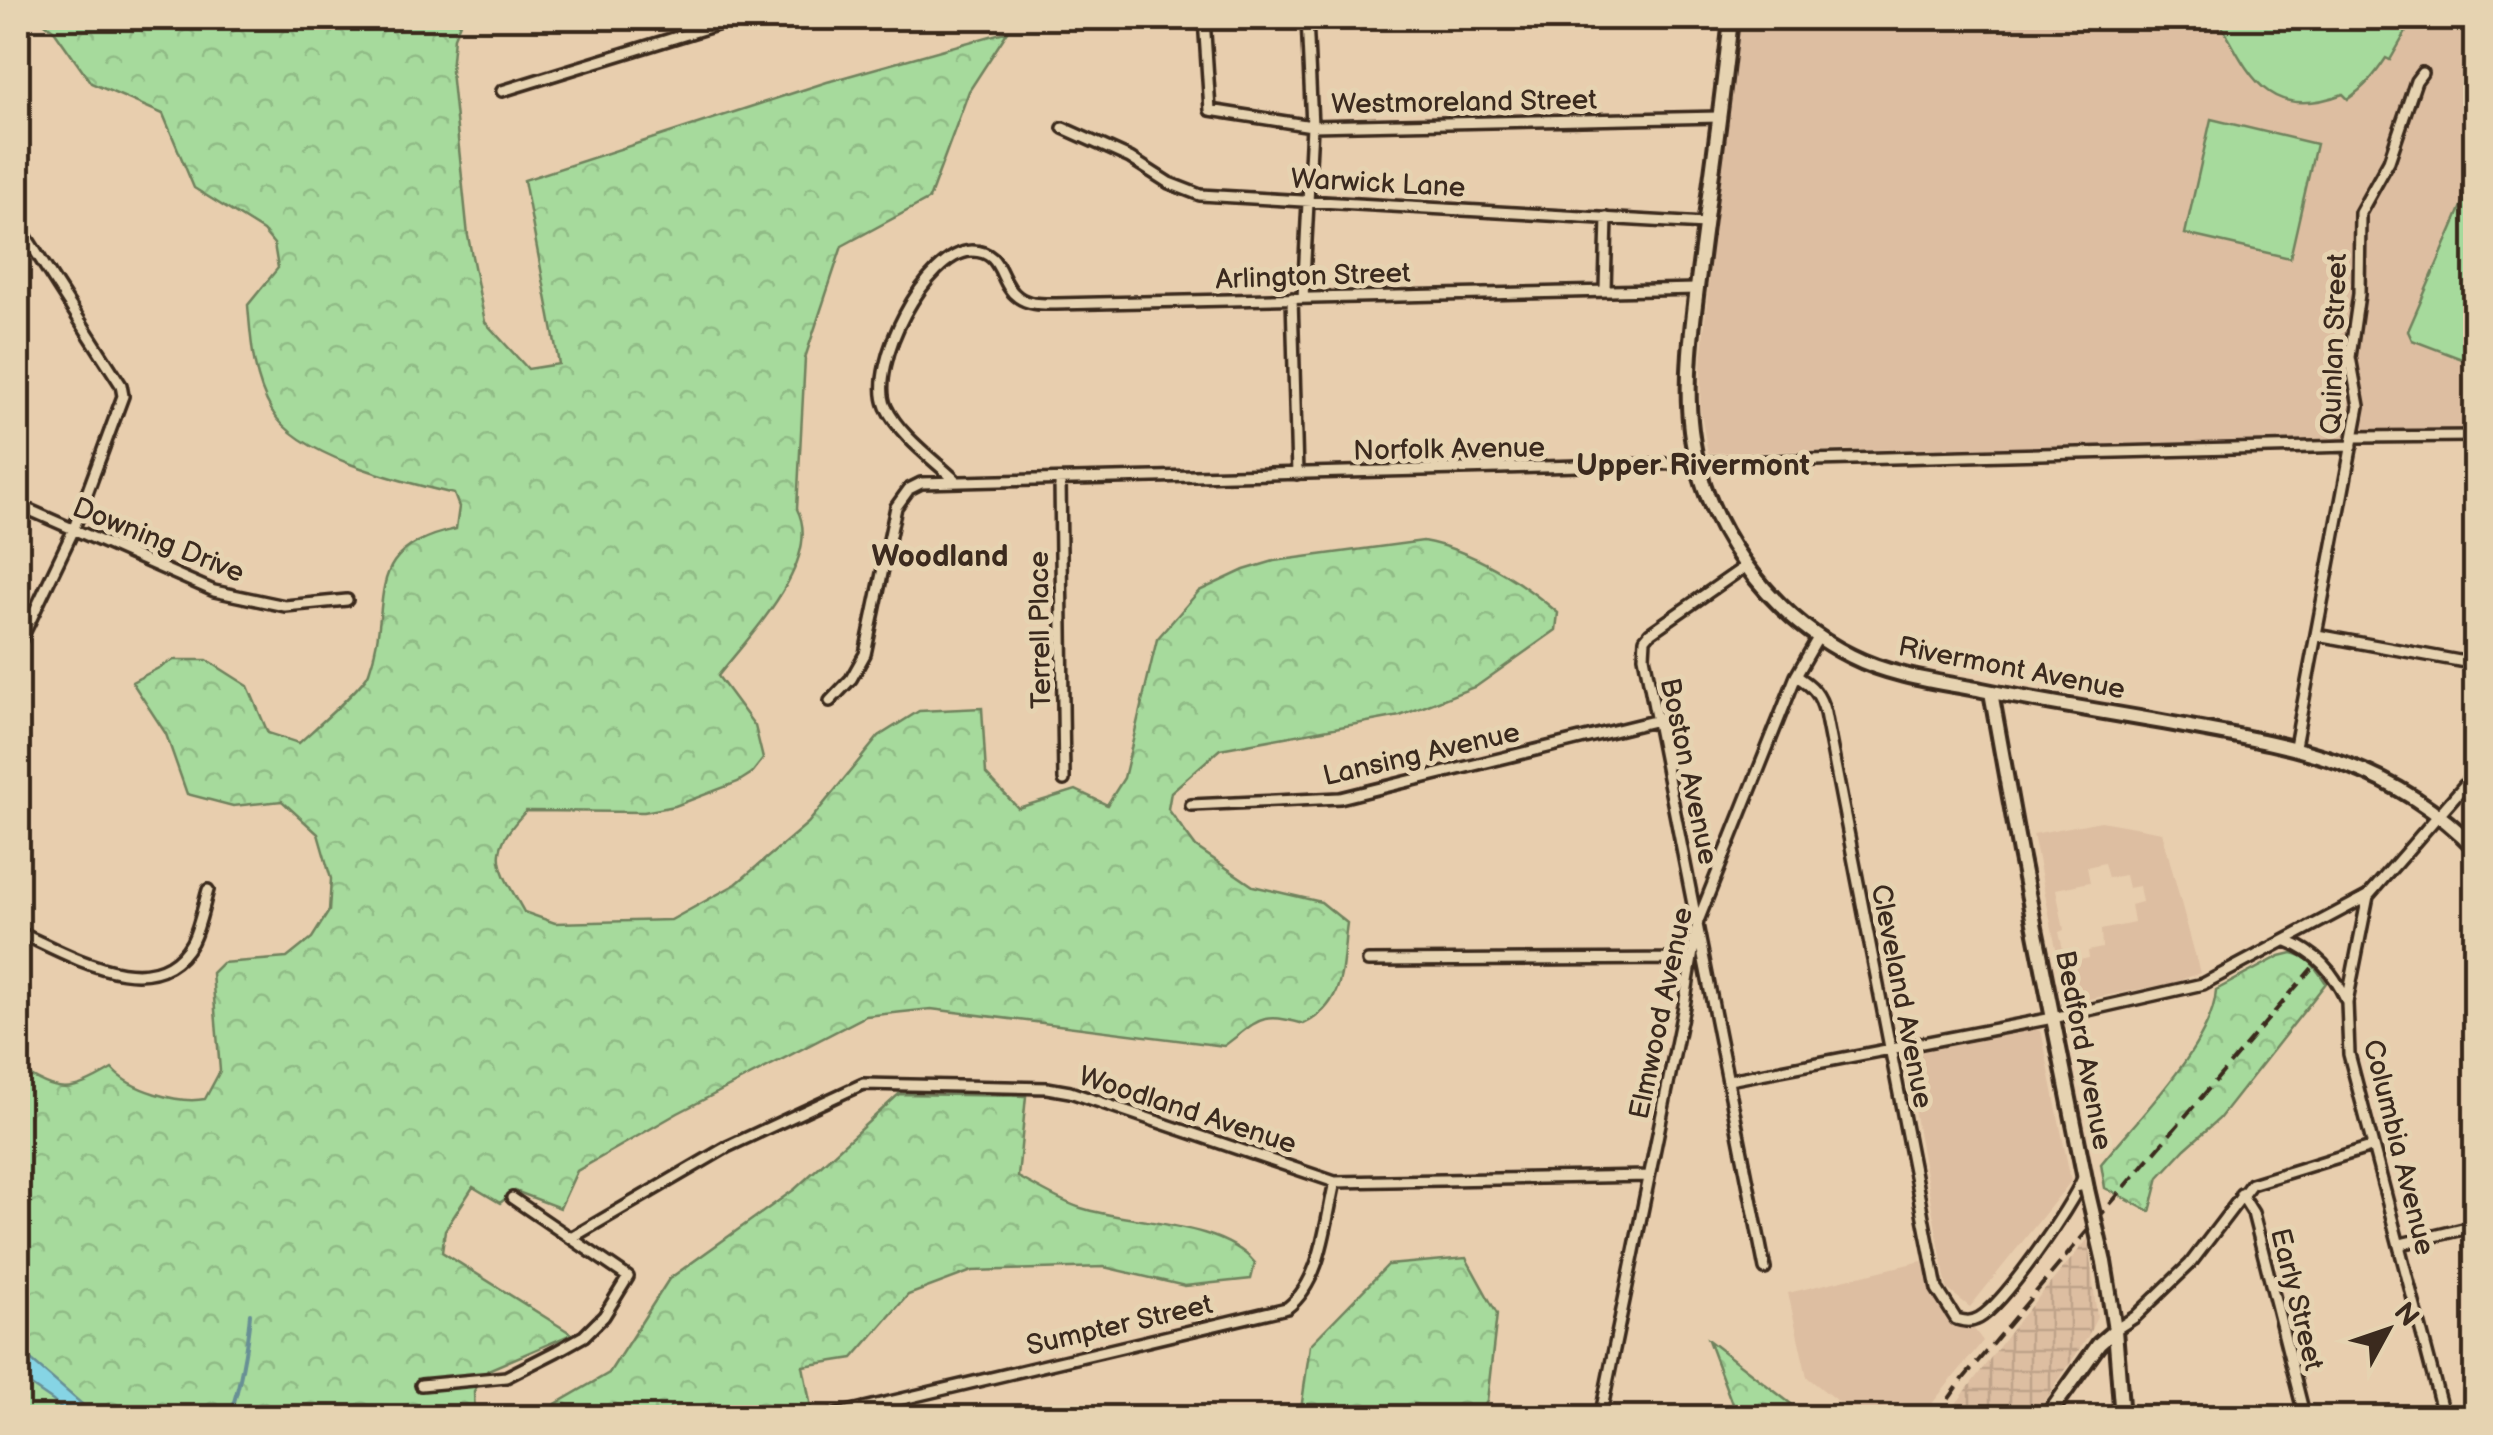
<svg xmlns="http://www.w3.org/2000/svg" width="2493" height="1435" font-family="'Balsamiq Sans',sans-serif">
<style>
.built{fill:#ddbea1;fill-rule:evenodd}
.industrial{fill:url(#industrial-grid)}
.forest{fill:url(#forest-crowns);stroke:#70825d;stroke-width:2.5}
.garden{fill:#a6da9c;stroke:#70825d;stroke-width:2.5}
.water{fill:#86d4e4;stroke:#689095;stroke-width:2.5}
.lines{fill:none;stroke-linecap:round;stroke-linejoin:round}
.stream{stroke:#689095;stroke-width:4}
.street-casing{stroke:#3b2a1e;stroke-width:16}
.secondary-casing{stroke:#3b2a1e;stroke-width:20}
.street{stroke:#e6d3b1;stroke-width:9}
.secondary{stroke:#e6d3b1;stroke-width:12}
.rail{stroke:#3b2a1e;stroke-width:4;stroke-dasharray:15 8;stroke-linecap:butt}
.secondary-bridge-casing{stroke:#3b2a1e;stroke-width:20;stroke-linecap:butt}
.secondary-bridge{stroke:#e6d3b1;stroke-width:12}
.labels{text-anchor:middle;stroke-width:10;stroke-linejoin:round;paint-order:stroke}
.street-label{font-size:28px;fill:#3b2a1e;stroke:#e6d3b1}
.neighbourhood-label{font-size:30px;font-weight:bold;fill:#3b2a1e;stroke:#e6d3b1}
</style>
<defs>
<pattern id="industrial-grid" width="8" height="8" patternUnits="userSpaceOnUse" patternTransform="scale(2.5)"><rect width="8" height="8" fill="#ddbea1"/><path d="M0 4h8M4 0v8" fill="none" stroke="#bfa38a"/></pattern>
<pattern id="forest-crowns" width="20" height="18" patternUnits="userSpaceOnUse" patternTransform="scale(2.5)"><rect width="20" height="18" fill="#a6da9c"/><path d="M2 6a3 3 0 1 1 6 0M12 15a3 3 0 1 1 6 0" fill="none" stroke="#90bb86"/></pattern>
</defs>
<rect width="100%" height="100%" fill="#e8ceae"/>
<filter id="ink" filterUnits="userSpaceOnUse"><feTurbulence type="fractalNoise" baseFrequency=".01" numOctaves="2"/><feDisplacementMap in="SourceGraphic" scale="20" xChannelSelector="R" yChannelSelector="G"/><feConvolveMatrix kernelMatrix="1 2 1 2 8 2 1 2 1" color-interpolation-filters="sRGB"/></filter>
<g filter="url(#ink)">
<path class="built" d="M1733,18H2475V438L1708,453L1700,409L1701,363Z
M2101,821L2162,832L2200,973L2173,983L2067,1003L2033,834ZM2104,863L2108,878L2125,875L2128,888L2139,886L2142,902L2131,905L2134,923L2101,930L2102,948L2088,951L2089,958L2066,963L2059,932L2064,930L2056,889L2090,882L2087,867Z
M2032,1030H2039L2042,1035L2071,1181L1970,1307L1947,1289L1904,1055Z
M1922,1261L1948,1322L1974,1329L1983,1341L1921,1417H1857L1807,1377L1788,1293Z"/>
<path class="industrial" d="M2088,1239L2097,1317L2087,1338L2034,1417H1946L2020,1319Z"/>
<path class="forest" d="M38,18H462L454,37L451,71L468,236L485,322L528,369L559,364L524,180L827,82L1008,31L969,91L929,199L842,246L805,358L797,509C824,561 748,637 718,676L755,726L763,759L752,773L738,782L675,806L644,812L526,811C485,854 498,865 524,912L555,923L671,920L736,884L808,823L879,736L919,711L982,708L986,774L1018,808L1076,790L1107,805L1124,778L1157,639L1199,591L1244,570L1274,561L1423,541C1472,550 1521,581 1558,613L1556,630L1477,686L1400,716L1220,749L1171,792L1168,809L1196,847L1253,886L1321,902L1347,923C1341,965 1347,1003 1304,1024C1260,1011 1259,1020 1224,1046L931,1009L866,1016L678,1113L577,1171L560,1208L515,1191L500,1203L473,1187L445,1230L442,1252L572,1334L488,1370L474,1391L475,1417H18V1068C59,1094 69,1094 112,1069C130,1090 178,1104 205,1099L220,1071L212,973L222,963L287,958L312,938L329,911L331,879L318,834L282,801L233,806L187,794L166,734L132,682L174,660H207L248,686L268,733L299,743C314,729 364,686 369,672C394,602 358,550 456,529L459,507L454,494C404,482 299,458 272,411C253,379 251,341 248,305L278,268L274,244L263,231L194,188L163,114L91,83L53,29Z
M2292,953C2310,956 2316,969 2326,983L2219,1119L2185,1149L2159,1177L2150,1212L2105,1188L2101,1164C2136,1120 2213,1045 2216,990L2280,956Z
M899,1094L1026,1096L1018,1177C1038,1187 1059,1201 1081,1208C1131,1224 1220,1221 1255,1263L1251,1279L1185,1286L1104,1267L972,1271L908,1295L853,1358L803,1366L811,1407L819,1417H514L545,1410L609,1373L669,1279L795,1189Z
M1466,1258L1497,1314L1487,1401L1478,1417H1300L1310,1345L1388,1265Z
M1708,1340L1808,1417H1737Z"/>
<path class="garden" d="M2418,18L2410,25L2390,60L2386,58C2375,75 2365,87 2348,99L2343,94C2266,123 2249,73 2218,19Z
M2211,119L2316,144L2290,258L2185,234Z
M2475,176V364L2412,340L2408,331Z"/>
<path class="water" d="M18,1349L97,1417H70L53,1401L18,1377Z"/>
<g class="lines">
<path class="stream" d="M227,1418C239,1399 248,1338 250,1314"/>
<defs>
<path id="street" d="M1204,18L1210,110L1312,126L1720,117
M502,91L739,18
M1063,128L1130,158L1169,183L1200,195L1705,224
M18,224L121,385L123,396L73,531L18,646
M1605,290L1607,218
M1292,298L1297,474
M1303,298L1312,126L1307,18
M2354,437L2476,436
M955,480C933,459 899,435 886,407C868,366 926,252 972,251C1004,251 998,283 1018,297C1029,305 1043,304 1056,304L1697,289
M1060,480L1064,780
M18,505L214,591L285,606L347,600
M1746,566L1650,633L1645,639L1644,656L1765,1269
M2317,635L2476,664
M1796,676C1813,686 1820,694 1825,713L1937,1289L1956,1319C1964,1321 1970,1323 1979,1318C2004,1304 2071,1207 2083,1178
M830,701L851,679L865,654L896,507L909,489L921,483L2352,446
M2295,746L2359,406L2350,357L2359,294L2360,213L2389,161L2416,81L2422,73
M1191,805L1340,798L1658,720
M18,932C66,953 155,1009 192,942C200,926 203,907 208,890
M2287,941C2317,953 2333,971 2346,1000
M1368,961L1691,959
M1729,1080L2053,1018L2203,984L2368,896
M2241,1194L2253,1213L2305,1418
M571,1238L727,1147L863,1084L1047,1088L1070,1092L1335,1182L1649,1176
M2401,1244L2476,1226
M2115,1330L2135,1317L2190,1264L2251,1184L2371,1147
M421,1385L506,1377L557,1351L584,1336L604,1316L628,1277L512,1198
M826,1417L1287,1308C1322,1281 1325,1223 1335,1182
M1600,1418L1684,1006L1698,921L1796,676L1819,636
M2444,1418L2349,1054L2347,1002L2368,896L2476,772"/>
<path id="secondary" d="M1731,18C1723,98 1711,177 1701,257C1694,313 1684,374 1691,430C1702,523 1767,614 1851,656C1890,676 1939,682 1982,690C2051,704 2121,714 2190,727C2300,747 2394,764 2476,849
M1991,692L2020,853L2087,1189
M2104,1262L2115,1330L2122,1418
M2046,1418L2099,1344L2115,1330"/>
</defs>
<use href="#street" class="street-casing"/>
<use href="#secondary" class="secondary-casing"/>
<use href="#street" class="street"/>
<use href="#secondary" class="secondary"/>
<path class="rail" d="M1935,1418L1963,1379L2082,1237L2312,968"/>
<defs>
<path id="secondary-bridge" d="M2087,1189L2104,1262"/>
</defs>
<use href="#secondary-bridge" class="secondary-bridge-casing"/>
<use href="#secondary-bridge" class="secondary-bridge"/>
</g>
</g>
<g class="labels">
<g class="street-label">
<text transform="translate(1464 101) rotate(-1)" y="10">Westmoreland Street</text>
<text transform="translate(1378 182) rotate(3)" y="10">Warwick Lane</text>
<text transform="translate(1313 275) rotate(-2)" y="10">Arlington Street</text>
<text transform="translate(2333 344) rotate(-88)" y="10">Quinlan Street</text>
<text transform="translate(1449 448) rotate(-1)" y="10">Norfolk Avenue</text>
<text transform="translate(159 539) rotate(22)" y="10">Downing Drive</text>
<text transform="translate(1039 630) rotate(-91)" y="10">Terrell Place</text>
<text transform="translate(2012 667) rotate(11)" y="10">Rivermont Avenue</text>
<text transform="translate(1421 753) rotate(-13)" y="10">Lansing Avenue</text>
<text transform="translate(1690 771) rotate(78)" y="10">Boston Avenue</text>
<text transform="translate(1903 996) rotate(79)" y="10">Cleveland Avenue</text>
<text transform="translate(1660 1013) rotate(-78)" y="10">Elmwood Avenue</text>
<text transform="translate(2085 1050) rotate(79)" y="10">Bedford Avenue</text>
<text transform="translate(1188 1109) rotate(18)" y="10">Woodland Avenue</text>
<text transform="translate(2400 1147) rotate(76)" y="10">Columbia Avenue</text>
<text transform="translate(2298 1299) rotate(76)" y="10">Early Street</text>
<text transform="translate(1119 1324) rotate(-13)" y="10">Sumpter Street</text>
</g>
<g class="neighbourhood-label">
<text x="1693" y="475">Upper Rivermont</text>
<text x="940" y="566">Woodland</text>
</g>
</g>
<rect width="2493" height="1435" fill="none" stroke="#e6d3b1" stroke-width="60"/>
<rect x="30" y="30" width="2433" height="1375" fill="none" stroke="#3b2a1e" stroke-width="4" filter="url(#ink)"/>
<g transform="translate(2388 1330) rotate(50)" stroke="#e6d3b1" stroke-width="8" paint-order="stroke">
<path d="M0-8L18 38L0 25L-18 38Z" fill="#3b2a1e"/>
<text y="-15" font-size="28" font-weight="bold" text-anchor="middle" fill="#3b2a1e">N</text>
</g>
</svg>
